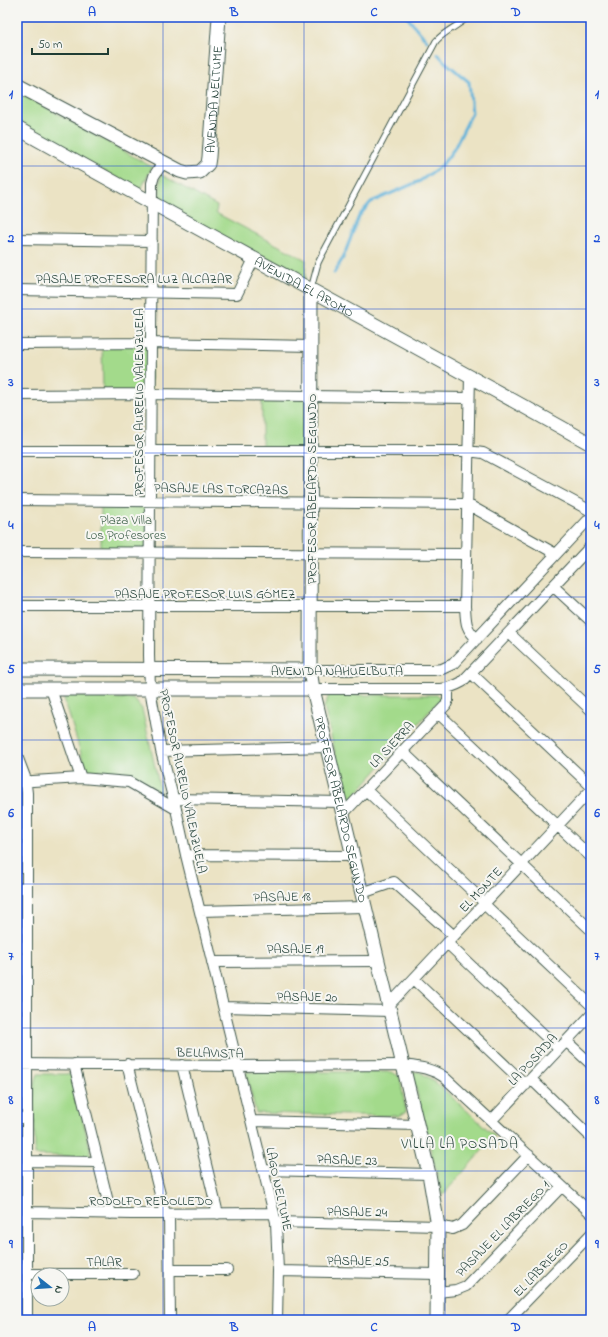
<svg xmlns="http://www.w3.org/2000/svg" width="608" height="1337" font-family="'Indie Flower',sans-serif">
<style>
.green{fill:#a3da8b;stroke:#618c60}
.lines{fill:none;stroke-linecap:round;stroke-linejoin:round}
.stream{stroke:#5eb2da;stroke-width:3}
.service-casing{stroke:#3e564a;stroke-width:7}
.minor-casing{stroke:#3e564a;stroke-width:12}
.tertiary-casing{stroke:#3e564a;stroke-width:15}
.service{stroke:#fff;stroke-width:5}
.minor{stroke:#fff;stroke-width:10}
.tertiary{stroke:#fff;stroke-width:13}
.grid{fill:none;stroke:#1d4ed8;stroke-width:1;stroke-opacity:0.55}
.labels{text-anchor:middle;stroke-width:4;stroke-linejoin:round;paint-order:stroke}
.street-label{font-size:13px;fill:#1f3d34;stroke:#f6f6f2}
.park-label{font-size:13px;fill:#395c45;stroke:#f6f6f2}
.neighbourhood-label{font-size:14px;letter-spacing:1px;fill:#1f3d34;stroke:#f6f6f2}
.neatline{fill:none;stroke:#1d4ed8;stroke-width:1.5}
.grid-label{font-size:13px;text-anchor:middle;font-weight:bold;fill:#1d4ed8}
</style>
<rect width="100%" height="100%" fill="#f6f6f2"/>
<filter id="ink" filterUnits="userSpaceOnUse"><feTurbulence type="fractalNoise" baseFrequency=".025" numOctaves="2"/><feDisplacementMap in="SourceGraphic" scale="8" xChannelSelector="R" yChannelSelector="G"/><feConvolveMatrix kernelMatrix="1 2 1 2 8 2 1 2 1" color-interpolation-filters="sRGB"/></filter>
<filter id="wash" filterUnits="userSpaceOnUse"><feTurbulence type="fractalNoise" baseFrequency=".012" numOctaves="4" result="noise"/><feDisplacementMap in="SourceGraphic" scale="16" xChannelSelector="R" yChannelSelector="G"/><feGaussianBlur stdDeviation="0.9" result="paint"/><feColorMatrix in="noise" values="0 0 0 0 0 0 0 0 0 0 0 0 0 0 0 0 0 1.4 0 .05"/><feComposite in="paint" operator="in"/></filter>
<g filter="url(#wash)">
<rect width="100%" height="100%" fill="#ebe3c4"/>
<path class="green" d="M17,91L152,167L140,191L17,122Z
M160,174L217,206L216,213L306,260L305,282L160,203Z
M102,343H151V394L103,395Z
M262,396H311V451H262Z
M101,500L150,501V552H101Z
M63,695L134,699L142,709L161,794L134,774L86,770Z
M329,695H438L441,698L355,795L347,802L324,707Z
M246,1072H392L400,1077L406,1112L399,1116L256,1113Z
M412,1072H420L434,1081L495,1136L442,1196Z
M38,1074H71L90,1148V1157L35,1155L34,1085Z"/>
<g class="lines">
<path class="stream" d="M407,17L427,41
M334,273L343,258L359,216L371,202L420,181L442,165L454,149L472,113L469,82L444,61L438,54"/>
</g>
</g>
<g filter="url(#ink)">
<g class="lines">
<defs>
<path id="service" d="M311,289L318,263L322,255L436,41C446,30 457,27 468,17"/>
<path id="minor" d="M163,162L154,176L152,183L149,655L150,689L161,751L176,809L186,855L276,1222L278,1271L277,1320
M17,239L152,241
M17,290L237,294L254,259
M17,344L151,343L311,346
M470,376L465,606C466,622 465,628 477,639
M17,395L151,394L469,398
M17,451H468L483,453L591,511
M17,500L467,504L556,554
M17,552L466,554
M553,586L591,621
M17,606H465
M509,633L591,710
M310,670H433L442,669L453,664L591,517
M471,673L591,786
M51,689L81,778
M313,689H441C449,688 455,686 462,682L591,546
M438,713L591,857
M161,751L327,747
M402,751L591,930
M17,756L25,777L27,793V1320
M17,782L81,778L129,782L176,809
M366,790L485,903
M173,799L340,802
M343,814L446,705L448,700V688
M17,835H27
M186,855L353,856
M17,888L27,887
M362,893L394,882L454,936
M484,904L591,1005
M200,911L365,907
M447,943L559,1049
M17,947H27
M212,962L378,961
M414,979L526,1085
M17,1005H27
M389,1005L591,790
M224,1007L390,1011
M566,1041L591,1064
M17,1064L238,1066L403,1065C419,1067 431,1068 444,1077L591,1213
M74,1064L111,1214
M127,1064L165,1214
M182,1065L218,1214
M531,1079L591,1137
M17,1118H27
M492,1120L591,1015
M252,1121L418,1125
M27,1161L98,1162
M17,1168H27
M264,1170L429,1174
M28,1212L132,1214L274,1213
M169,1214L170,1320
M17,1219H27
M276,1222L438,1226L453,1229L462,1225L529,1155
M17,1269H27
M170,1270H227
M278,1271L438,1274
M27,1274H133
M437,1292L456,1290L466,1286L562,1186
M508,1320L591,1234"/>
<g id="tertiary">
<path id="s1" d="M17,85L180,171L187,173L200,172L208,164L209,157L219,17"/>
<path id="s2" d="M17,128C207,235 401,337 591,444"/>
<path id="s3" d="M311,290L310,670L313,689L429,1174L438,1226L437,1320"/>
<path d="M17,669L310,670"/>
<path d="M17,689H313"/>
</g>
</defs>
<use href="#service" class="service-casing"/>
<use href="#minor" class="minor-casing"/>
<use href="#tertiary" class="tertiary-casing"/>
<use href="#service" class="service"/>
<use href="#minor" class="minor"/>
<use href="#tertiary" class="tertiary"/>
</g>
</g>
<path class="grid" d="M163,17V1320M304,17V1320M445,17V1320M17,166H591M17,309H591M17,453H591M17,597H591M17,740H591M17,884H591M17,1028H591M17,1171H591"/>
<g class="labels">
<g class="street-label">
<text dy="5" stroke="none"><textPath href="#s1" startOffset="281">AVENIDA NELTUME</textPath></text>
<text x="134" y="283">PASAJE PROFESORA LUZ ALCAZAR</text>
<text dy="5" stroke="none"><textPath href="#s2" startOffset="328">AVENIDA EL AROMO</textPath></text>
<text transform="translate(138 402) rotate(-90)" y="5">PROFESOR AURELIO VALENZUELA</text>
<text transform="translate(221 488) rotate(1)" y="5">PASAJE LAS TORCAZAS</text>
<text transform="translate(311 489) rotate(-90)" y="5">PROFESOR ABELARDO SEGUNDO</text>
<text x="205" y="598">PASAJE PROFESOR LUIS GÓMEZ</text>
<text x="337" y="675">AVENIDA NAHUELBUTA</text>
<text transform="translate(391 744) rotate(-47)" y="5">LA SIERRA</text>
<text transform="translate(184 781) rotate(78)" y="5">PROFESOR AURELIO VALENZUELA</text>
<text dy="5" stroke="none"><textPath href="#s3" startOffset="523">PROFESOR ABELARDO SEGUNDO</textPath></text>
<text transform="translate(480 889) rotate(-47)" y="5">EL MONTE</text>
<text transform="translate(282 896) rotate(-1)" y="5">PASAJE 18</text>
<text x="295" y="953">PASAJE 19</text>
<text transform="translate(307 996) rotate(1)" y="5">PASAJE 20</text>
<text transform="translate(210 1052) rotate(1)" y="5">BELLAVISTA</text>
<text transform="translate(532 1059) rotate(-47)" y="5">LA POSADA</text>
<text transform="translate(347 1159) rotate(2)" y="5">PASAJE 23</text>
<text transform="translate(280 1189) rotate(78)" y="5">LAGO NELTUME</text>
<text x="151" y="1205">RODOLFO REBOLLEDO</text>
<text transform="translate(357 1211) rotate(1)" y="5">PASAJE 24</text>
<text transform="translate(502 1228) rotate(-46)" y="5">PASAJE EL LABRIEGO 1</text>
<text transform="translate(358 1260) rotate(1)" y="5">PASAJE 25</text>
<text x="104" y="1266">TALAR</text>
<text transform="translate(540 1268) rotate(-46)" y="5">EL LABRIEGO</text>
</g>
<g class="park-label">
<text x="126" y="524">Plaza Villa<tspan x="126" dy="15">Los Profesores</tspan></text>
</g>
<g class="neighbourhood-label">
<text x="460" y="1148">VILLA LA POSADA</text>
</g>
</g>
<rect width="608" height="1337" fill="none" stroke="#f6f6f2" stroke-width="44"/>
<g transform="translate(50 1287) rotate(107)"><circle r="19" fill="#f6f6f2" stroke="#a0aca6"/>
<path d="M0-3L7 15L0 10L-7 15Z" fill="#1f6fb2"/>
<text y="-6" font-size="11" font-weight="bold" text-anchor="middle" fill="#1f3d34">N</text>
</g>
<path d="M32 48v6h76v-6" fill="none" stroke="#1f3d34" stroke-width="2"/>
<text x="38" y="48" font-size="12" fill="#1f3d34" stroke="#f6f6f2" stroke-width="3" paint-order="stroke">50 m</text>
<rect x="22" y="22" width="564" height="1293" class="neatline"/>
<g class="grid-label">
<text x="92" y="16">A</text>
<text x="234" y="16">B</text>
<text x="374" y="16">C</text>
<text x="516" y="16">D</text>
<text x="11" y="98">1</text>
<text x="597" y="98">1</text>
<text x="11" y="242">2</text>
<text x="597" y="242">2</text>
<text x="11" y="386">3</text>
<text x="597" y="386">3</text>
<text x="11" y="529">4</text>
<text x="597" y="529">4</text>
<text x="11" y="673">5</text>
<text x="597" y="673">5</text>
<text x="11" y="817">6</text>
<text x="597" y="817">6</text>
<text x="11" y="960">7</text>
<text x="597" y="960">7</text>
<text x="11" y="1104">8</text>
<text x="597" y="1104">8</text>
<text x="11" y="1248">9</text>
<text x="597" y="1248">9</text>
<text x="92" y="1331">A</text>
<text x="234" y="1331">B</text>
<text x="374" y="1331">C</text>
<text x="516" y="1331">D</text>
</g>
</svg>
